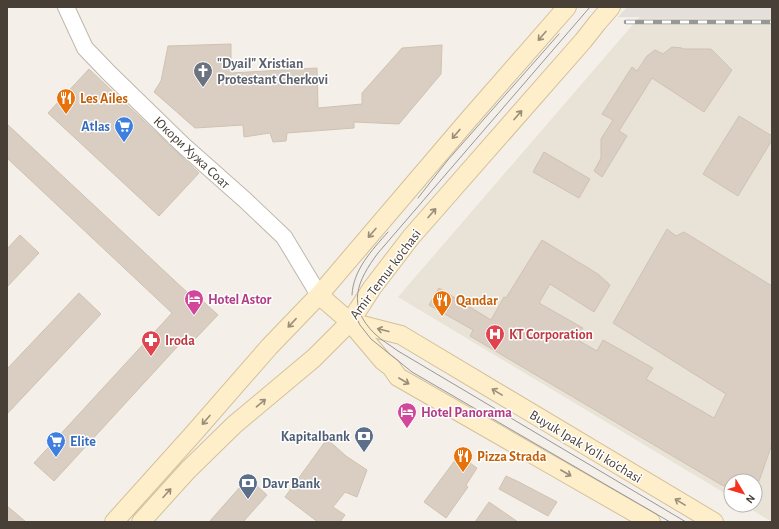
<svg xmlns="http://www.w3.org/2000/svg" width="779" height="529" font-family="'Alegreya Sans',sans-serif">
<style>
.residential{fill:#e8e2d7}
.industrial{fill:#e4dfda}
.building{fill:#d9cec1;stroke:#d0c2b1}
.lines{fill:none;stroke-linecap:round;stroke-linejoin:round}
.tertiary-casing{stroke:#bfb7ab;stroke-width:18}
.secondary-casing{stroke:#d3c199;stroke-width:20}
.tertiary{stroke:#fff;stroke-width:16}
.secondary{stroke:#feeec9;stroke-width:18}
.tram{stroke:#979797;stroke-width:1}
.rail-casing{stroke:#979797;stroke-width:4.5}
.rail{stroke:#fff;stroke-width:3;stroke-dasharray:9;stroke-linecap:butt}
.oneway{stroke:#9a8e79}
.labels{text-anchor:middle;stroke-width:3;stroke-linejoin:round;paint-order:stroke}
.worship-label{font-size:14px;font-weight:bold;fill:#5b616d;stroke:#fff;text-anchor:start}
.food-label{font-size:14px;font-weight:bold;fill:#c56008;stroke:#fff;text-anchor:start}
.shop-label{font-size:14px;font-weight:bold;fill:#366cbe;stroke:#fff;text-anchor:end}
.street-label{font-size:14px;fill:#484037;stroke:#fff}
.hotel-label{font-size:14px;font-weight:bold;fill:#b23c85;stroke:#fff;text-anchor:start}
.health-label{font-size:14px;font-weight:bold;fill:#be3a42;stroke:#fff;text-anchor:start}
.service-label{font-size:14px;font-weight:bold;fill:#4e5e75;stroke:#fff;text-anchor:end}
</style>
<rect width="100%" height="100%" fill="#f4f0e9"/>
<path class="residential" d="M648,7H772V522L744,505H755V481H731V497L398,297Z"/>
<path class="industrial" d="M627,7H772V18L618,17Z"/>
<path class="building" d="M231,44V73L317,68L318,108L362,104V93L402,48L442,45L441,74L399,124L354,122V128L287,133L286,141L273,142L270,133L244,137L243,125L195,128L154,92L161,81L168,46Z
M672,47L682,48L683,49H711L732,70L704,112L652,78L619,131L627,136L602,177L594,171L601,158V139L613,120L602,114L632,67L637,71L647,56L655,50L663,54Z
M89,69L199,173L159,216L48,113Z
M739,116L772,136V140L738,196L703,174Z
M7,124L190,295L193,292L218,315L195,339L189,334L54,481L34,463L172,313L7,158Z
M544,152L590,179L579,198L533,172Z
M667,229L676,236L684,232L772,286V444L759,481H731V489L720,484L470,336L473,330L429,305L439,288L491,320L504,297L506,298L542,240L598,274L610,285L594,312L550,284L539,303L583,328L576,339L597,351L603,340L653,368L646,379L714,418L726,394L613,323Z
M20,235L39,253L7,287V249Z
M79,293L101,314L7,414V369Z
M327,439L346,456L367,470L357,497L345,492L333,507L345,515L340,522H318L285,497Z
M459,455L477,468L466,485L468,487L446,518L424,502Z
M506,476L519,482L557,502L548,516L499,489Z
M248,478L267,495L243,522H209Z
M489,502L518,522H475Z
M7,506L26,522H7Z"/>
<g class="lines">
<defs>
<path id="tertiary" d="M66,7L85,48L109,73L183,145L245,200L284,237L319,295"/>
<path id="secondary" d="M319,295L350,322L383,361L391,367L398,377L651,522
M350,322L401,335L714,522
M114,522L194,433L269,347L319,295L469,119L567,7
M141,522L188,470L234,425L314,358L350,322L372,288L411,237L583,41L598,22L611,7"/>
</defs>
<use href="#tertiary" class="tertiary-casing"/>
<use href="#secondary" class="secondary-casing"/>
<use href="#tertiary" class="tertiary"/>
<use href="#secondary" class="secondary"/>
<path class="tram" d="M590,7L378,253C357,281 346,306 375,334C381,340 390,345 398,351L686,522
M418,198L447,161L559,34
M352,295C353,270 372,250 388,232
M353,311L360,325L371,339L412,372L670,522"/>
<defs>
<path id="rail" d="M626,22H772"/>
</defs>
<use href="#rail" class="rail-casing"/>
<use href="#rail" class="rail"/>
</g>
<defs><path id="oneway-shaft" d="M-6 0H5M1.5-3L5.5 0L1.5 3" fill="none" stroke-width="1.6" stroke-linecap="round" stroke-linejoin="round"/></defs>
<g class="oneway">
<use href="#oneway-shaft" transform="translate(542 36) rotate(131)"/>
<use href="#oneway-shaft" transform="translate(518 115) rotate(-49)"/>
<use href="#oneway-shaft" transform="translate(456 134) rotate(130)"/>
<use href="#oneway-shaft" transform="translate(432 213) rotate(-49)"/>
<use href="#oneway-shaft" transform="translate(372 233) rotate(131)"/>
<use href="#oneway-shaft" transform="translate(292 323) rotate(133)"/>
<use href="#oneway-shaft" transform="translate(383 330) rotate(-166)"/>
<use href="#oneway-shaft" transform="translate(404 381) rotate(30)"/>
<use href="#oneway-shaft" transform="translate(497 392) rotate(-149)"/>
<use href="#oneway-shaft" transform="translate(261 403) rotate(-40)"/>
<use href="#oneway-shaft" transform="translate(206 420) rotate(131)"/>
<use href="#oneway-shaft" transform="translate(566 473) rotate(30)"/>
<use href="#oneway-shaft" transform="translate(167 493) rotate(-48)"/>
<use href="#oneway-shaft" transform="translate(680 502) rotate(-149)"/>
</g>
<defs>
<symbol id="church-pin" viewBox="-11 -11 22 30"><path d="M0 17L-7.5 6A9.5 9.5 0 1 1 7.5 6Z" fill="#6b7280" stroke="#fff"/><path d="M-1.2-6h2.4v3.5h3.3v2.4h-3.3V6h-2.4V-.1h-3.3v-2.4h3.3Z" fill="#fff"/></symbol>
<symbol id="restaurant-pin" viewBox="-11 -11 22 30"><path d="M0 17L-7.5 6A9.5 9.5 0 1 1 7.5 6Z" fill="#e8710a" stroke="#fff"/><path d="M-5-6h1v4h1v-4h1v4h1v-4h1v5L-1.5 .5V6h-2V.5L-5-1ZM5-6V6H3V1.5H1.5Q1.5-4 5-6Z" fill="#fff"/></symbol>
<symbol id="supermarket-pin" viewBox="-11 -11 22 30"><path d="M0 17L-7.5 6A9.5 9.5 0 1 1 7.5 6Z" fill="#3f7fe0" stroke="#fff"/><path d="M-6-5.5h2.5l.6 2H6L4.5 2H-2.5L-4.4-4H-6ZM-1.5 3.2a1.3 1.3 0 1 0 .1 0ZM3 3.2a1.3 1.3 0 1 0 .1 0Z" fill="#fff"/></symbol>
<symbol id="hotel-pin" viewBox="-11 -11 22 30"><path d="M0 17L-7.5 6A9.5 9.5 0 1 1 7.5 6Z" fill="#d1479c" stroke="#fff"/><path d="M-6-4.5h1.5V1H6V5H4.5V3h-9V5H-6ZM-4 0a1.8 1.8 0 1 1 3.6 0ZM.5 0V-2.5h3Q6-2.5 6 0Z" fill="#fff"/></symbol>
<symbol id="hospital-pin" viewBox="-11 -11 22 30"><path d="M0 17L-7.5 6A9.5 9.5 0 1 1 7.5 6Z" fill="#e0444e" stroke="#fff"/><path d="M-5-5h3v3.5h4V-5h3V5h-3V1.5h-4V5h-3Z" fill="#fff"/></symbol>
<symbol id="pharmacy-pin" viewBox="-11 -11 22 30"><path d="M0 17L-7.5 6A9.5 9.5 0 1 1 7.5 6Z" fill="#e0444e" stroke="#fff"/><path d="M-2-6h4v4h4v4h-4v4h-4v-4h-4v-4h4Z" fill="#fff"/></symbol>
<symbol id="bank-pin" viewBox="-11 -11 22 30"><path d="M0 17L-7.5 6A9.5 9.5 0 1 1 7.5 6Z" fill="#5c6f8a" stroke="#fff"/><path d="M-6-4H6V4H-6ZM0-2.3a2.3 2.3 0 1 0 0 4.6a2.3 2.3 0 1 0 0-4.6Z" fill="#fff"/></symbol>
</defs>
<g fill-rule="evenodd">
<use href="#church-pin" x="192" y="60" width="22" height="30"/>
<use href="#restaurant-pin" x="55" y="87" width="22" height="30"/>
<use href="#supermarket-pin" x="113" y="115" width="22" height="30"/>
<use href="#hotel-pin" x="183" y="288" width="22" height="30"/>
<use href="#restaurant-pin" x="431" y="289" width="22" height="30"/>
<use href="#hospital-pin" x="484" y="323" width="22" height="30"/>
<use href="#pharmacy-pin" x="140" y="329" width="22" height="30"/>
<use href="#hotel-pin" x="396" y="401" width="22" height="30"/>
<use href="#bank-pin" x="353" y="425" width="22" height="30"/>
<use href="#supermarket-pin" x="45" y="430" width="22" height="30"/>
<use href="#restaurant-pin" x="452" y="445" width="22" height="30"/>
<use href="#bank-pin" x="237" y="472" width="22" height="30"/>
</g>
<g class="labels">
<g class="worship-label">
<text x="217" y="68">"Dyail" Xristian<tspan x="217" dy="16">Protestant Cherkovi</tspan></text>
</g>
<g class="food-label">
<text x="80" y="103">Les Ailes</text>
<text x="456" y="305">Qandar</text>
<text x="477" y="461">Pizza Strada</text>
</g>
<g class="shop-label">
<text x="110" y="131">Atlas</text>
<text x="70" y="446" text-anchor="start">Elite</text>
</g>
<g class="street-label">
<text transform="translate(192 152) rotate(43)" y="5">Юкори Хужа Соат</text>
<text transform="translate(385 274) rotate(-53)" y="5">Amir Temur ko'chasi</text>
<text transform="translate(586 446) rotate(31)" y="5">Buyuk Ipak Yo'li ko'chasi</text>
</g>
<g class="hotel-label">
<text x="208" y="304">Hotel Astor</text>
<text x="421" y="417">Hotel Panorama</text>
</g>
<g class="health-label">
<text x="509" y="339">KT Corporation</text>
<text x="165" y="345">Iroda</text>
</g>
<g class="service-label">
<text x="350" y="441">Kapitalbank</text>
<text x="262" y="488" text-anchor="start">Davr Bank</text>
</g>
</g>
<rect width="779" height="529" fill="none" stroke="#484037" stroke-width="16"/>
<g transform="translate(743 493) rotate(128)"><circle r="19" fill="#ffffff" stroke="#b6b3af"/>
<path d="M0-3L7 15L0 10L-7 15Z" fill="#f6311d"/>
<text y="-6" font-size="11" font-weight="bold" text-anchor="middle" fill="#484037">N</text>
</g>
</svg>
